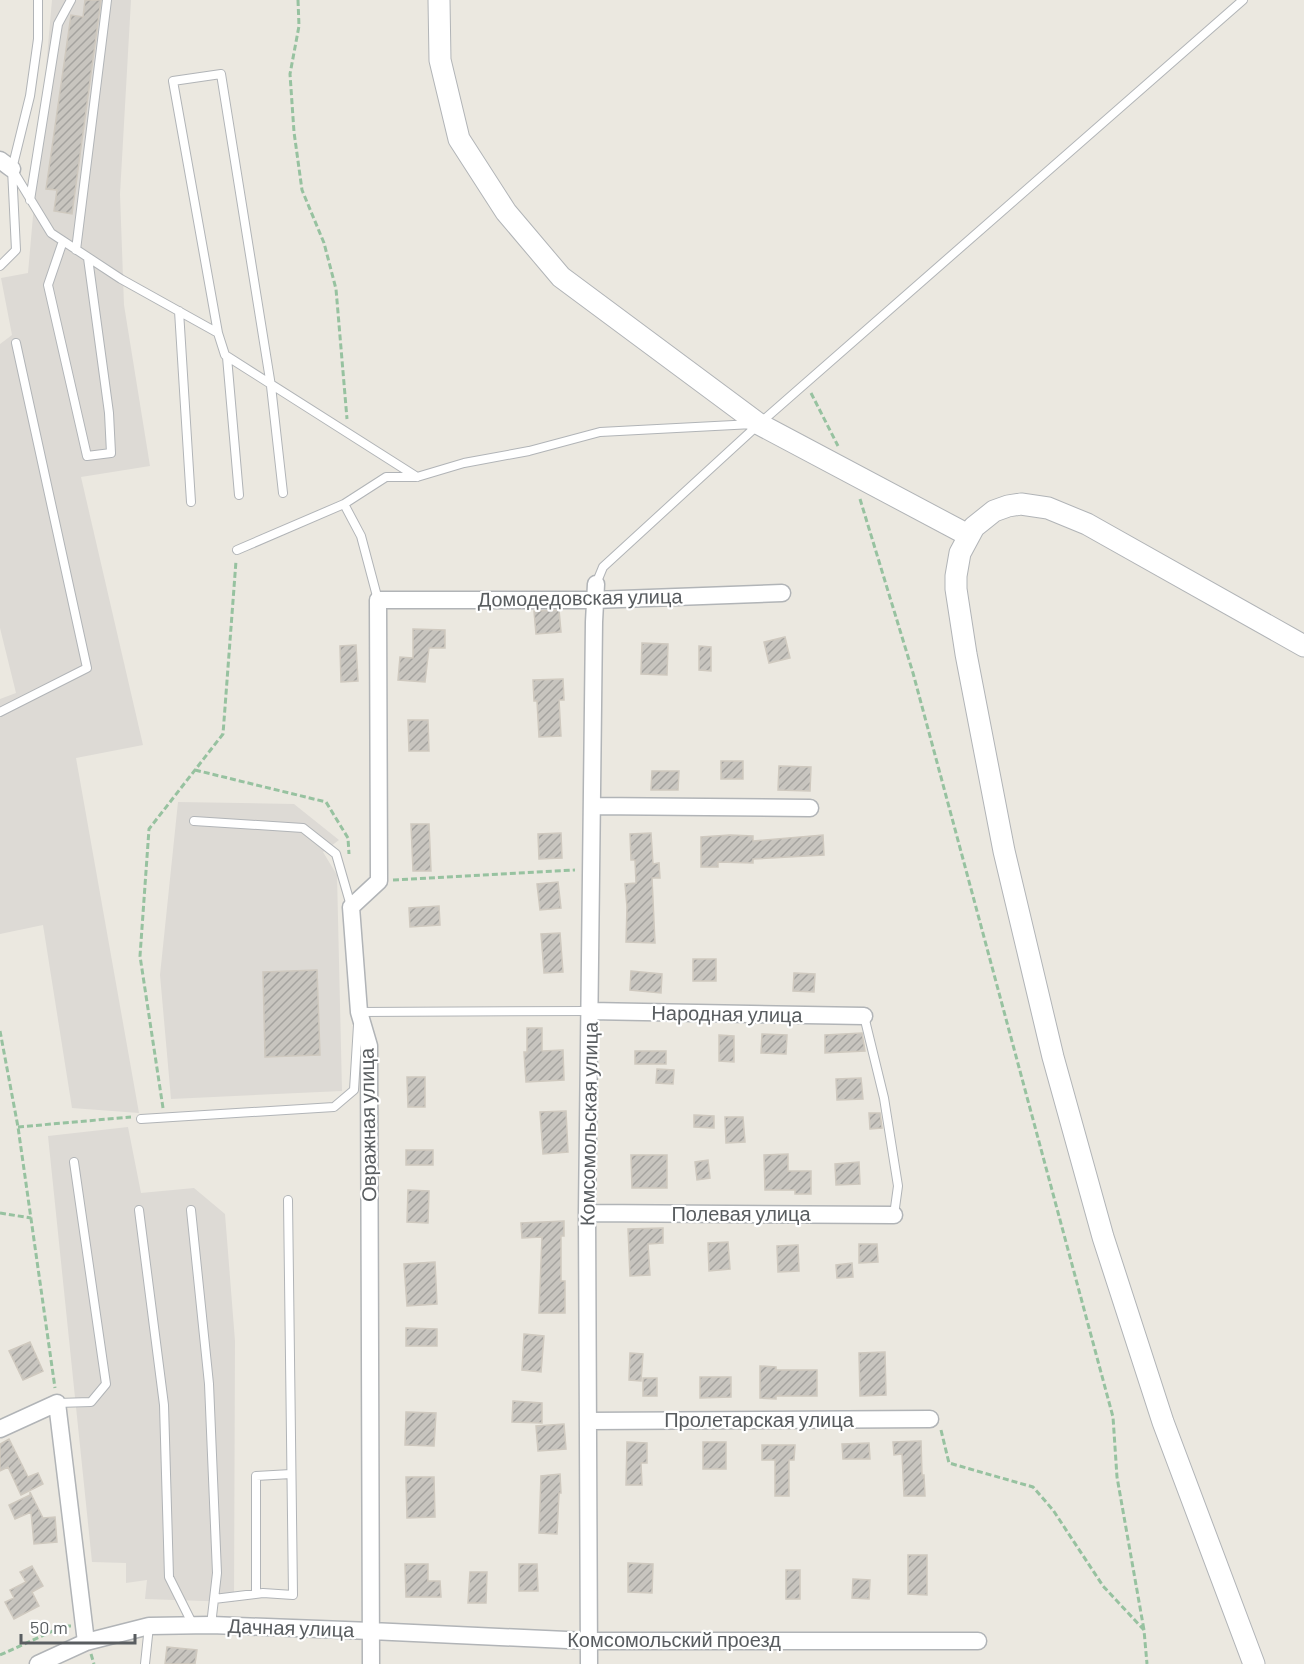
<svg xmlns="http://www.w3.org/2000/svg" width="1304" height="1664" font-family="Barlow,sans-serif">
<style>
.industrial{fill:#dddad5}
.building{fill:url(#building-hatch);stroke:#cfc9bf;stroke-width:1.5}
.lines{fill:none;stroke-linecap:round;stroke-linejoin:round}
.service-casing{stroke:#b1b4b7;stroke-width:10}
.minor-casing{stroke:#b1b4b7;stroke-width:19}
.tertiary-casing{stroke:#b1b4b7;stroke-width:23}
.path{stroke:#97c2a0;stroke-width:3;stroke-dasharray:6 3;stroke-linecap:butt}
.service{stroke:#fff;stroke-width:8}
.minor{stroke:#fff;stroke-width:16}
.tertiary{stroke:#fff;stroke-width:21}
.labels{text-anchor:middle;stroke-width:4.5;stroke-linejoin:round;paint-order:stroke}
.street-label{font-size:20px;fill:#595d60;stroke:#fff}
</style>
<defs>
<pattern id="building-hatch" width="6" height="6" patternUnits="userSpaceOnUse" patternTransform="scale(1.5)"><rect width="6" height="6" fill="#c8c5bf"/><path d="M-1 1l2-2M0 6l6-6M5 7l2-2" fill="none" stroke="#a5a39f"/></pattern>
</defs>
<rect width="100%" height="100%" fill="#ebe8e0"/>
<path class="industrial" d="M52,0H131L120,194L124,305L150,466L81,477L143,745L76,758L139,1113L72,1108L43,925L0,934V699L16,693L0,628V344L12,335L1,278L28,273Z
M178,802L294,804L339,840L323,852L337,875L342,1091L171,1099L160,975Z
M128,1127L141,1193L194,1188L225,1214L235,1341L234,1602L145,1599L147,1580L126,1583V1563L92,1562L48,1136Z"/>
<path class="building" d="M85,0H101L72,214L54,211L57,190L46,189L71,15L83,17Z
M559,610L561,632L536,634L534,611Z
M413,629L445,630V648H429L425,682L398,680L400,657L413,658Z
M785,637L790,658L769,663L764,642Z
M642,643L668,644L667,675L641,674Z
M356,645L358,681L341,682L340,646Z
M699,646L711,647V671L699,670Z
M563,679L564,700H559L561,736L539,737L537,701H534L533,680Z
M408,720H428L429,751H409Z
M721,761H743V779H721Z
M779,766L811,767L810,791L778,790Z
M652,771H679L678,790H651Z
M411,824H429L431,871H413Z
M561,833L562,858L539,859L538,834Z
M651,833L653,864L659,863L660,878H652L655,943L626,942L627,907L625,884L636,883L635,860H631L630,834Z
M730,835L753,836V841L823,835L824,855L753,859V863L718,862V867H701V837Z
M558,882L561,908L540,910L537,884Z
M439,906L440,925L410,927L409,908Z
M560,933L563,972L544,973L541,934Z
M693,959H716V981H693Z
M317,970L320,1055L265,1057L263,972Z
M631,971L662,974L661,993L630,990Z
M794,973L815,974L814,992L793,991Z
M527,1028H542V1051L563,1050L564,1080L526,1082L524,1052H527Z
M862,1033L865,1051L825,1053V1035Z
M762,1034L787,1035L786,1054L761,1053Z
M719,1035L734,1036V1062L719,1061Z
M635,1051H666V1064H635Z
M657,1069L674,1070L673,1084L656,1083Z
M407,1077H425V1107H408Z
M861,1078L863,1099L837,1100L836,1079Z
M566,1111L568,1152L543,1154L540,1112Z
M869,1113H880L882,1128L870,1129Z
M694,1115L714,1116V1128L694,1127Z
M725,1117H743L745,1142L726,1143Z
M406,1150H433V1165H406Z
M788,1154V1171H811V1194H795V1190H765L764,1155Z
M631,1155H667V1188H632Z
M708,1160L710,1178L697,1180L695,1162Z
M859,1162L860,1184L836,1185L835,1164Z
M408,1190L429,1191L428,1223L407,1222Z
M564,1221V1236H561V1281H565V1313H539L542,1237L522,1238L521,1223Z
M663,1228V1243L648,1244L650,1275L630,1276L628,1229Z
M728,1242L730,1269L709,1271L708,1243Z
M859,1244H877L878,1262L859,1263Z
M798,1245L799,1271L778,1272L777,1246Z
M435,1262L437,1304L407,1306L404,1264Z
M852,1263L853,1277L837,1278L836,1265Z
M406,1328L437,1329V1346H406Z
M524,1334L544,1336L541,1372L522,1370Z
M30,1342L43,1371L23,1380L9,1351Z
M885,1352L886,1395L860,1396L859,1353Z
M630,1353L643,1354L641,1381L629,1380Z
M760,1366L776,1367V1370H817V1396H776V1399L760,1398Z
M700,1377H731V1397L700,1398Z
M643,1378H657V1396H643Z
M513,1401L542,1403V1423L512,1422Z
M406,1412L436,1413L434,1446L405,1445Z
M564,1424L566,1449L538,1451L536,1426Z
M9,1439L28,1477L38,1473L43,1484L21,1495L8,1467L0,1471V1444Z
M921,1441L922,1475H924L925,1496H904L902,1454L894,1455L893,1442Z
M627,1442L647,1443V1463H641L642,1485H626Z
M703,1442H726V1469H703Z
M869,1443L870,1459H843L842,1444Z
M762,1445H795L794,1460H789V1496H775V1460H762Z
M560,1474L561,1493H559L557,1534L539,1533L541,1476Z
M406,1477H434L435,1517L407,1518Z
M30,1492L43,1518L55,1517L57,1542L34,1544L31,1512L15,1519L9,1505L30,1495Z
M908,1555H927V1595L908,1594Z
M628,1563L653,1564L652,1593L628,1592Z
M405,1564H428V1581H440L441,1597H406Z
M519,1564H537L538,1591H519Z
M32,1566L43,1586L32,1592L39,1606L14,1619L5,1602L14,1598L10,1590L26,1582L20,1572Z
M786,1570H800V1599H786Z
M470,1572H487L486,1603H468Z
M853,1579L870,1580L869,1599L852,1598Z
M167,1647L197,1650L195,1664H165Z"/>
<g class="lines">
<defs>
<path id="service" d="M12,169L51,233L121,279L218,333L225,355L417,477
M30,200L58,24L71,0
M63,241L48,285L87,456L111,453L109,413L88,258
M76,250L107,0
M0,266L16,250L12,169L30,96L38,39V0
M179,311L191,502
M218,333L173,81L221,74L271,386L283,493
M227,357L239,495
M237,550L344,504
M596,584L603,567L759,424L1243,0
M378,600L361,536L344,504L386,477H417L464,463L529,451L600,432L753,424
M0,712L87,668L16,343
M194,821L303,828L336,854L351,906
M359,1012L590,1011
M864,1016L884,1098L898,1186L894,1215
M141,1119L334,1107L354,1090L358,1025
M139,1210L164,1405L169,1577L193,1625
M191,1210L209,1384L217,1573L211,1625
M57,1403L91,1402L106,1384L74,1162
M256,1594V1476L291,1474
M214,1599L263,1593L293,1595L288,1200
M145,1664L149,1626"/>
<path id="minor" d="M0,160L12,169
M592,806L810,808
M590,1011L864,1016
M587,1213L894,1215
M588,1421L930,1419
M0,1429L57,1403L86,1642
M38,1664L86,1642L149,1626L211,1625L371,1631L588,1641H978
M371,1664L369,1046L359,1012L351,907L379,881L378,600H594L782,593
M589,1664L587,1213L594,622L596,584"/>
<path id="tertiary" d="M439,0L440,60L459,139L506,212L561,277L759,424L968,535
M1254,1664L1163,1422L1103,1237L1053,1057L1004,851L966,654L956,589V576L960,553L974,527L994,511L1008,506L1021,504L1048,508L1087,524L1304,646"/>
</defs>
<use href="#service" class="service-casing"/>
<use href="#minor" class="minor-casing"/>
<use href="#tertiary" class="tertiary-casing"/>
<path class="path" d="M298,0L299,26L290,74L294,132L302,190L324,243L336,289L347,419
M811,393L838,446
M860,499L913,673L1113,1417L1117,1477L1144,1630
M195,770L326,802L348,838L349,854
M393,880L575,870
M0,1031L18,1127L55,1388
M163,1108L140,956L149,829L223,734L236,561
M18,1127L131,1117
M0,1213L31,1218
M941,1430L949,1463L1033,1487L1053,1510L1103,1586L1144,1630L1147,1664
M91,1654L94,1664
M0,1655L64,1626H71"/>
<use href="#service" class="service"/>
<use href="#minor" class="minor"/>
<use href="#tertiary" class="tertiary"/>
</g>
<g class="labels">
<g class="street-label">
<text transform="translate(580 598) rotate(-1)" y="7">Домодедовская улица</text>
<text transform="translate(727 1014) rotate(1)" y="7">Народная улица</text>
<text transform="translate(589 1124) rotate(-89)" y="7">Комсомольская улица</text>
<text transform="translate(368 1125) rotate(-91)" y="7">Овражная улица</text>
<text x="741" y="1221">Полевая улица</text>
<text x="759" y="1427">Пролетарская улица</text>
<text transform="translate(291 1628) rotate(2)" y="7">Дачная улица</text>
<text x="674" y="1647">Комсомольский проезд</text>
</g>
</g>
<path d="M21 1634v9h114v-9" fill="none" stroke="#595d60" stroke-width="3"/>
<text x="30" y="1634" font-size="18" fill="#595d60" stroke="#ffffff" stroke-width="4.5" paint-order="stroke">50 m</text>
</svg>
